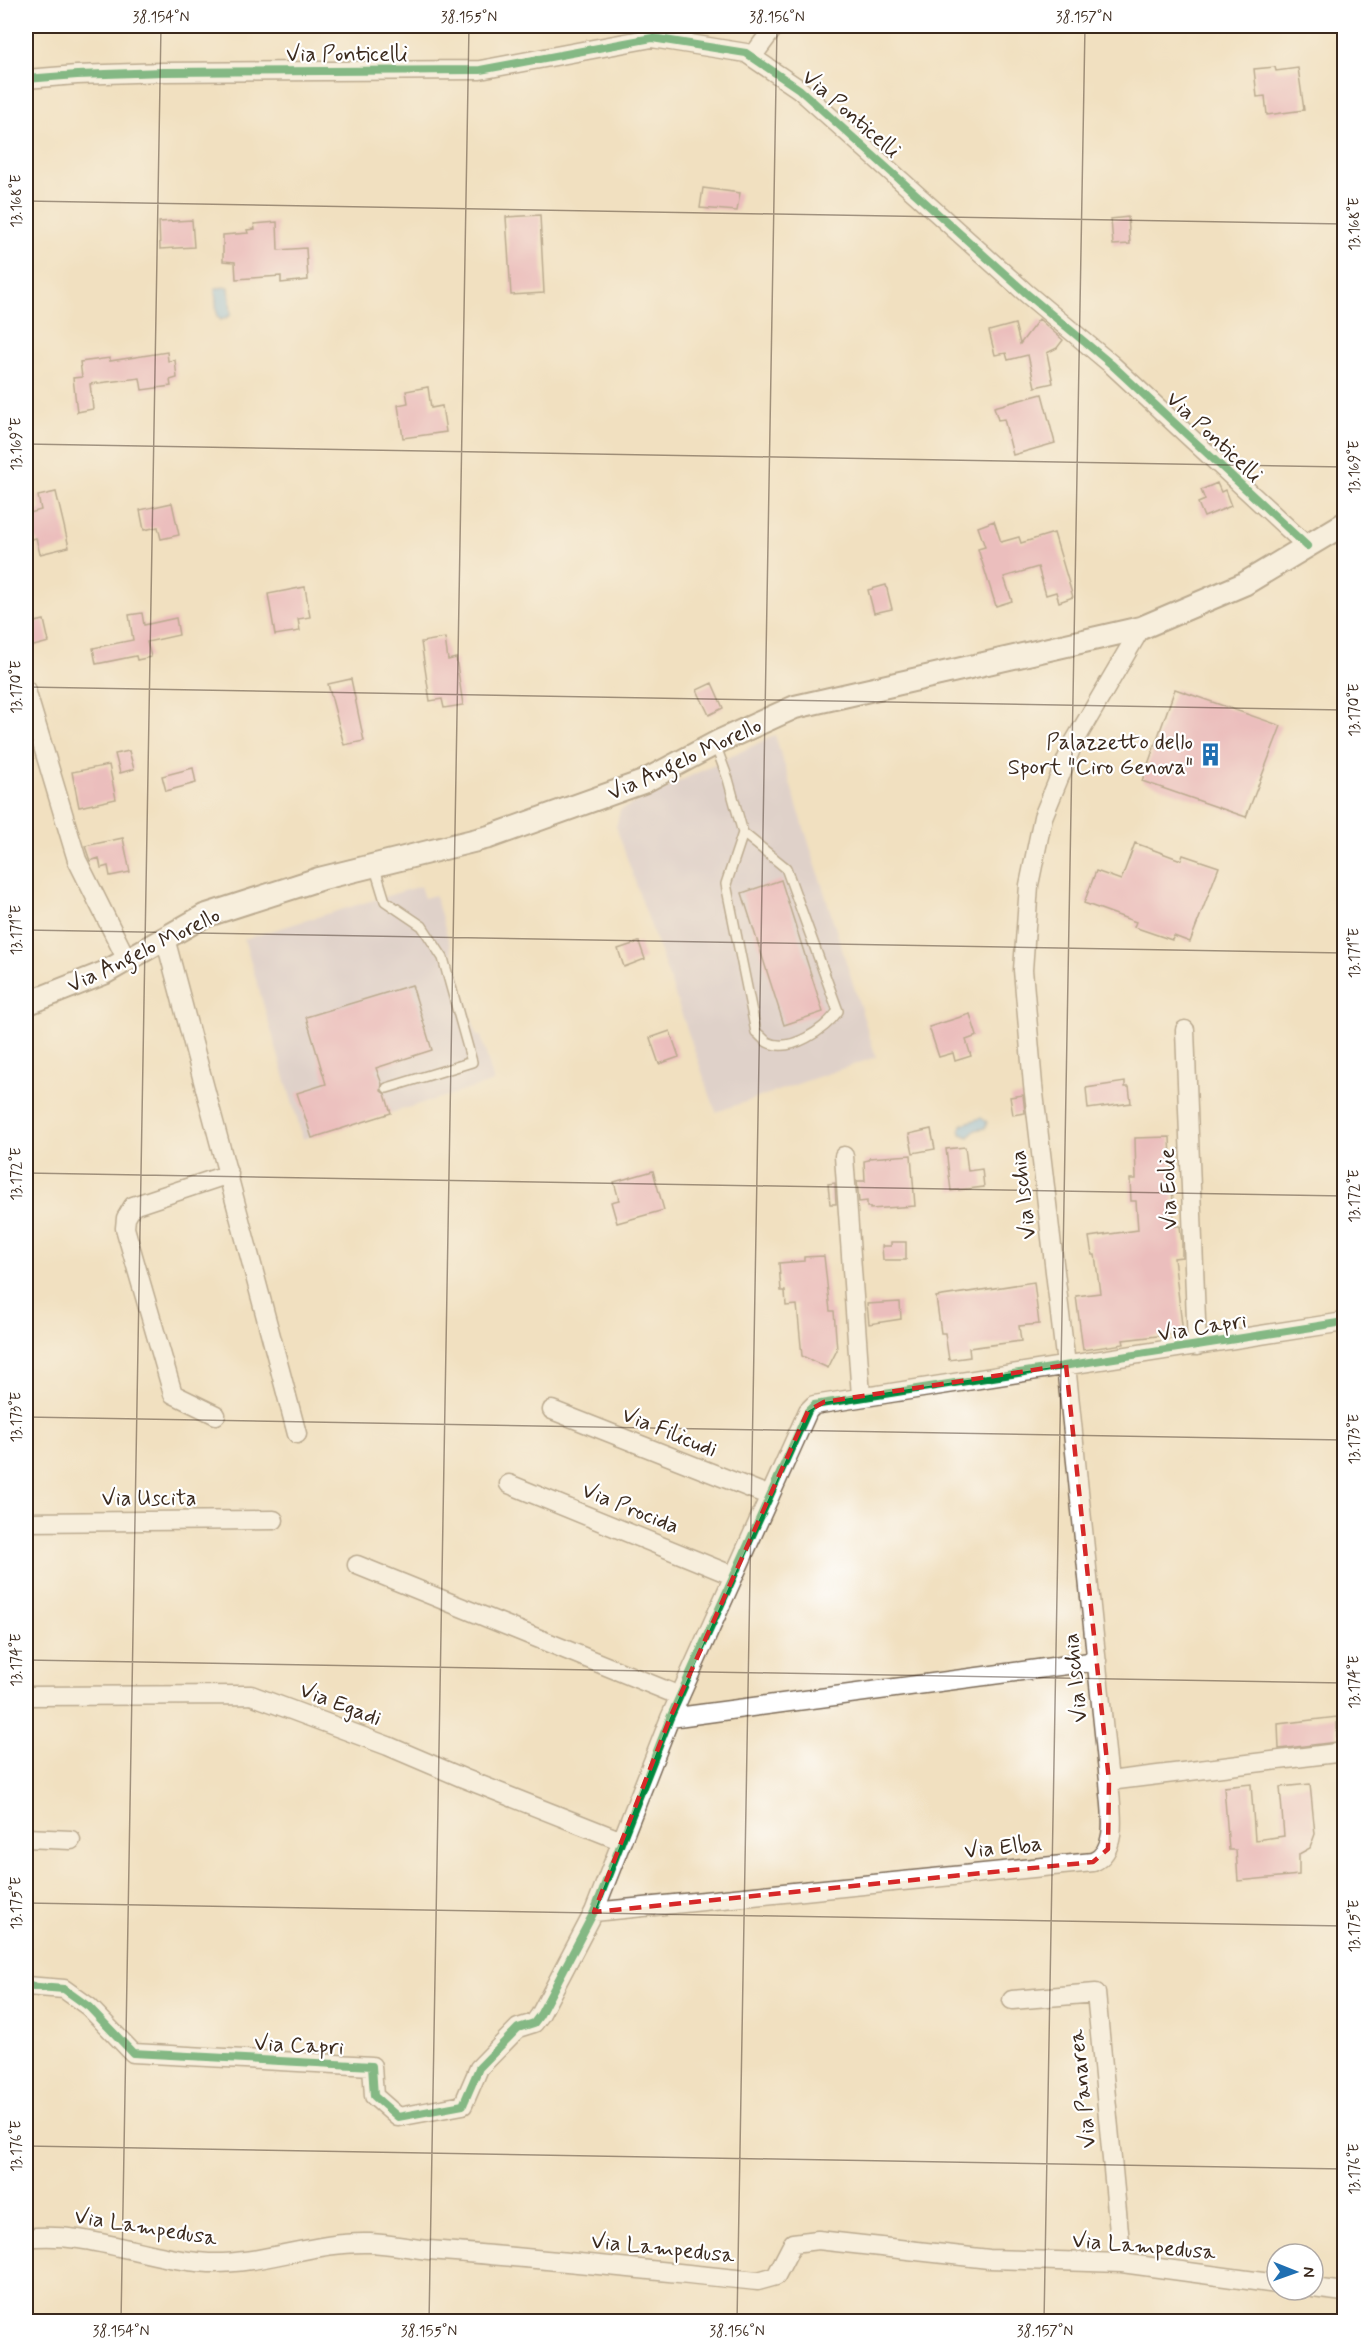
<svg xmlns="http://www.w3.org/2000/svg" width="1370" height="2347" font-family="Mynerve,sans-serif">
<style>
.industrial{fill:#cbbfd6}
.water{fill:#75b8ea;stroke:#587184;stroke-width:1.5}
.building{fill:#e595ba}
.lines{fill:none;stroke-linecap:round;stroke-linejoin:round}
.service-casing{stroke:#7b6a57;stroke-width:12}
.minor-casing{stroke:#7b6a57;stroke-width:21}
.tertiary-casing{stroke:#7b6a57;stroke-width:26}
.service{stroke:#fff;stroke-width:9}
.minor{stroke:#fff;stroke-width:18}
.tertiary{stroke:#fff;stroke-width:22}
.cycleway-casing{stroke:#fff;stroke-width:11}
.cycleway{stroke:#00873e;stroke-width:8}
.marked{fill:none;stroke:#d62828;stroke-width:4.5;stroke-dasharray:12 8;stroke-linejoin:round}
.ticks{fill:none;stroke:#3b2a1e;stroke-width:1.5;stroke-opacity:0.45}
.labels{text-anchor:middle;stroke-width:4.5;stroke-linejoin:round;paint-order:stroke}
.street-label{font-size:22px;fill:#3b2a1e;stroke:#fff}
.poi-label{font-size:22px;fill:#3b2a1e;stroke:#fff;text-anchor:end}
.neatline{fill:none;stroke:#3b2a1e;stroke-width:2}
.ticks-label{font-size:15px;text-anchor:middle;fill:#3b2a1e}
</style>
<rect width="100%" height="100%" fill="#fff"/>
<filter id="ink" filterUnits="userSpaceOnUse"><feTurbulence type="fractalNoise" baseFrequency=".0167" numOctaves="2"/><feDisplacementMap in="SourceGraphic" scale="12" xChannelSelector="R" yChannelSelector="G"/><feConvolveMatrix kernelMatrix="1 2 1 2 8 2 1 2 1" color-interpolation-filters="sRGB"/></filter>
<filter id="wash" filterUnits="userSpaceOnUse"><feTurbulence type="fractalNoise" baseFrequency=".008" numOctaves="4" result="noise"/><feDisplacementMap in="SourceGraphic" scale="24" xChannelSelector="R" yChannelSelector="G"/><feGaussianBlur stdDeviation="1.35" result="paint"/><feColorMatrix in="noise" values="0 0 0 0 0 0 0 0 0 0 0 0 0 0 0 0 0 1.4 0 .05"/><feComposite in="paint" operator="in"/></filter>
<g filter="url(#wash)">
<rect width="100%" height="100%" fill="#f1e0c0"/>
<path class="industrial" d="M775,735L876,1057L716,1112L616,827L620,810Z
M420,886L424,898L435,895L477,1036H481L494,1082L303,1139L244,939Z"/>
<path class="water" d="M229,287L231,315L221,320L217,316L215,288Z
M981,1118L987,1122L985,1128L975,1130L969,1137L961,1134L960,1128L963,1124Z"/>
<g id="blocks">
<path class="building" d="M1275,67L1276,71L1298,68L1304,110L1267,115L1265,96L1257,97L1254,69Z
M703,188L740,193L737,211L700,208Z
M540,215L544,293L511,295L506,217Z
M1128,217L1130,244L1113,245L1111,219Z
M192,220L194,247L160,249L159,222Z
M277,222L278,250L306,248L308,280L281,283V276L236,279L235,262L223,261V235L248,233L247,230L255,229L254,224Z
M1039,319L1063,340L1057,348L1047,353L1053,383L1035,387L1028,355L1008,360L1006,353L995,355L989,331L1015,324L1020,344Z
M167,352L168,361L175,360L177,378L170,380L171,386L142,390L140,378L90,384L93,409L77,412L73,378L82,377L80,362L110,358V361Z
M428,387L431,408L442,406L446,432L403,438L398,405L408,403L406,391Z
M1042,394L1055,443L1013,455L1004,419L998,420L994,407Z
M1217,483L1221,492L1225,490L1231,506L1204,517L1198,503L1205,500L1201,490Z
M56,492L69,547L40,554L36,538L26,540V514L41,510L38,496Z
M172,503L179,535L161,539L158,527L144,530L140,510Z
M994,521L1001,542L1019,537L1021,543L1054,533L1073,597L1059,602L1056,592L1046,595L1038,567L1004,577L1012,601L996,606L978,549L985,547L978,527Z
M886,585L892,609L874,613L868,590Z
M305,587L310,617L298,619L300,631L275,635L268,594Z
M142,613L144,625L176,618L179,635L147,642L151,657L137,660L136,656L96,664L93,648L133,640L129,615Z
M44,620L49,642L26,648V624Z
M445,638L448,660L456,658L463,705L444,708L442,699L430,701L421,642Z
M351,679L364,741L344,745L328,684Z
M712,683L723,708L709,715L697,690Z
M1175,689L1281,726L1246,817L1142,781Z
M129,751L134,769L120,773L115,754Z
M109,765L116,799L79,807L72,772Z
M193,768L196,783L166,791L162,776Z
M123,838L130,872L110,876L108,866L101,868L99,858L90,861L85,846Z
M1135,843L1181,860L1183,855L1219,867L1190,942L1174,936L1172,940L1134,927L1136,922L1084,903L1096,871L1121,880Z
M781,880L823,1012L784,1025L742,893Z
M639,942L645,959L624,967L618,949Z
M412,985L432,1050L376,1068L382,1084L381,1091L385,1094L391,1113L312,1138L297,1093L326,1084L306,1017Z
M970,1014L977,1036L966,1040L971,1056L955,1061L953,1053L939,1057L929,1027Z
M670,1031L679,1057L659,1064L650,1038Z
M1125,1082V1087H1129L1131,1103L1088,1109L1086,1088Z
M1023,1095L1025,1113L1013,1115L1010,1097Z
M931,1129L935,1149L913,1153L909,1134Z
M1170,1137L1174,1226H1180L1182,1242V1257L1174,1258L1183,1333L1123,1340L1124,1344L1083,1350L1076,1296L1100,1293L1095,1255H1092L1089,1237L1138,1230L1136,1201H1131L1130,1179H1136L1135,1138Z
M965,1147L968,1171L982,1169L984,1187L951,1191L946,1149Z
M911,1155L915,1206L870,1209V1207H867V1201L859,1202L857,1181H865L864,1161L869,1160V1158Z
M653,1171L664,1210L617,1223L611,1202L619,1200L614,1182Z
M835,1183L836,1204H830L828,1184Z
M891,1242H906V1260H883L882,1246H891Z
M824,1256L830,1311H834L837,1350L828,1368L802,1356L797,1305L786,1306L785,1291H781L779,1263L804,1261V1257Z
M1034,1282L1039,1324L1019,1326L1021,1341L969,1348L970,1357L949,1360L945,1333H941L936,1297Z
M900,1302L901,1319L869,1324L867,1304Z
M1337,1717V1742L1279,1749L1278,1724Z
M1251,1784L1255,1840L1284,1836L1280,1787L1310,1784L1315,1834L1310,1848L1299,1854V1875L1238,1881L1236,1850H1229L1224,1787Z"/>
</g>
</g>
<g filter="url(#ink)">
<use href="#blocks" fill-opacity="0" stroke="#7b6a57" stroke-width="1.5"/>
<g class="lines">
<defs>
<path id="service" d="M715,744L728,779L743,833L786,868L838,1011C825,1029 791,1054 767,1042C763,1039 760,1035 756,1032L726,884L743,833
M374,865L385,901L422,926L443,958L472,1062L387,1088"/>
<path id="minor" d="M752,57L775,26
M26,79L77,75L163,72L480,70L652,38L746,53L799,89L1026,293L1111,364L1307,546
M26,690L77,860L127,960
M165,938L297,1434
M1185,1030L1197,1346
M844,1156L861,1396
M552,1410L770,1496
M216,1415L173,1394L125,1228L126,1218L133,1206L229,1174
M509,1484L734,1576
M26,1522L274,1520
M357,1565L680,1696
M26,1696L251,1695L388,1746L463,1778L622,1841
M670,1718L1097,1661
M1109,1781L1066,1365L1033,1085L1023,970L1029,885L1043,817L1073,744L1141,628
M26,1838L71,1840
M594,1912L1093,1862C1121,1850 1110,1805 1109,1781L1344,1752
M26,1986L64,1989L89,2007L133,2053L372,2066L374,2096L398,2117L463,2105L479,2068L518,2028L534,2023L540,2015L594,1912L670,1718L808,1411L814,1405L1344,1322
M1012,2000L1096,1993L1122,2263
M26,2238C87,2230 147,2260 209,2263C263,2265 315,2241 370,2243C390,2244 409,2248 429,2250C539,2258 648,2270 758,2281L776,2276L793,2243L818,2240L989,2259L1122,2263L1277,2284
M1313,2288L1344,2292"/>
<path id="tertiary" d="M26,1004L104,973L204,916L319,879L489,837L643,782L720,741L795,707L1141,628L1244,584L1344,524"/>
</defs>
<use href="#service" class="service-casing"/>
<use href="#minor" class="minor-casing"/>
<use href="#tertiary" class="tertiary-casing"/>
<use href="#service" class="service"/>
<use href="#minor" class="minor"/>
<use href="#tertiary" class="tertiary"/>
<defs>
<path id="cycleway" d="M26,79L77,75L163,72L480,70L652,38L746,53L799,89L1026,293L1111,364L1307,546
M26,1986L64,1989L89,2007L133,2053L372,2066L374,2096L398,2117L463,2105L479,2068L518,2028L534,2023L540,2015L594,1912L670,1718L808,1411L814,1405L1344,1322"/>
</defs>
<use href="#cycleway" class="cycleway-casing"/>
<use href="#cycleway" class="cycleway"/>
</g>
</g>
<path d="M0 0H1370V2347H0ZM1066,1365L1109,1781L1108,1849L1093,1862L594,1912L670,1718L808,1411L824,1402Z" fill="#f1e0c0" fill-opacity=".55" fill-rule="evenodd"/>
<path class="marked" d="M1066,1365L1109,1781L1108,1849L1093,1862L594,1912L670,1718L808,1411L824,1402Z"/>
<path class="ticks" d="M26,201L1344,224M26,444L1344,467M26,687L1344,710M26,930L1344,953M26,1173L1344,1196M26,1417L1344,1440M26,1660L1344,1683M26,1903L1344,1926M26,2146L1344,2169M121,2322L161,26M429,2322L469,26M737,2322L777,26M1044,2322L1085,26"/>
<defs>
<symbol id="building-bare" viewBox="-9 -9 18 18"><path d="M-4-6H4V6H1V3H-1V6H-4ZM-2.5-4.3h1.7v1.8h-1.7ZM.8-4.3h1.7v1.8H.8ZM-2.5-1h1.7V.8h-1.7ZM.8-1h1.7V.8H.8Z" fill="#1f6fb2" stroke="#fff" stroke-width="2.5" paint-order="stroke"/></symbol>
</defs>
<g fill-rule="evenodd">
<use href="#building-bare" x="1194" y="738" width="33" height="33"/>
</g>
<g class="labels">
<g class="street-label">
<text x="347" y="61">Via Ponticelli</text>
<text transform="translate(852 113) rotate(41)" y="8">Via Ponticelli</text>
<text transform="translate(1215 436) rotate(43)" y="8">Via Ponticelli</text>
<text transform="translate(684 758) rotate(-25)" y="8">Via Angelo Morello</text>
<text transform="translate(143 949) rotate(-26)" y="8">Via Angelo Morello</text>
<text transform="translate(1167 1189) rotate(-92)" y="8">Via Eolie</text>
<text transform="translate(1022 1195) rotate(-97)" y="8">Via Ischia</text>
<text transform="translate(1202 1326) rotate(-9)" y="8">Via Capri</text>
<text transform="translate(670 1431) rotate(22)" y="8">Via Filicudi</text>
<text x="149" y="1505">Via Uscita</text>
<text transform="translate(631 1507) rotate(22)" y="8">Via Procida</text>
<text transform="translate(1074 1678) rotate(-96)" y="8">Via Ischia</text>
<text transform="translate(341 1703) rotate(21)" y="8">Via Egadi</text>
<text transform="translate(1003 1846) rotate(-6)" y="8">Via Elba</text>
<text transform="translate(299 2044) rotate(3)" y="8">Via Capri</text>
<text transform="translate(1081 2089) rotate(-96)" y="8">Via Panarea</text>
<text transform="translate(146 2226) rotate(9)" y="8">Via Lampedusa</text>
<text transform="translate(1144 2245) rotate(5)" y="8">Via Lampedusa</text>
<text transform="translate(663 2247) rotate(6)" y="8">Via Lampedusa</text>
</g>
<g class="poi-label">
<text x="1193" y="749">Palazzetto dello<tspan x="1193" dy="25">Sport "Ciro Genova"</tspan></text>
</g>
</g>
<rect width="1370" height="2347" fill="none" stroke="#fff" stroke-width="66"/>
<g transform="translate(1295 2272) rotate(91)"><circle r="28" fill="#ffffff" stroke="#b1aaa5" stroke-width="1.5"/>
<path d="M0-4.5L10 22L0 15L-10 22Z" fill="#1f6fb2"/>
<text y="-9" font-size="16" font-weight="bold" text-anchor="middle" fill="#3b2a1e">N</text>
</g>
<rect x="33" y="33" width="1304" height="2281" class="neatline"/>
<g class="ticks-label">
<text x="161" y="22">38.154°N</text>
<text x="469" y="22">38.155°N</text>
<text x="777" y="22">38.156°N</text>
<text x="1084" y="22">38.157°N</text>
<text transform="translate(16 201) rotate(-90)" y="5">13.168°E</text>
<text transform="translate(1354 224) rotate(-90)" y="5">13.168°E</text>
<text transform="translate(16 444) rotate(-90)" y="5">13.169°E</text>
<text transform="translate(1354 467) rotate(-90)" y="5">13.169°E</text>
<text transform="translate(16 687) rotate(-90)" y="5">13.170°E</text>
<text transform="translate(1354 710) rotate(-90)" y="5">13.170°E</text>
<text transform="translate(16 930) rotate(-90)" y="5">13.171°E</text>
<text transform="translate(1354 953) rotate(-90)" y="5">13.171°E</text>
<text transform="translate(16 1174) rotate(-90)" y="5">13.172°E</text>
<text transform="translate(1354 1196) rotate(-90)" y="5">13.172°E</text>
<text transform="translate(16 1417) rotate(-90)" y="5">13.173°E</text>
<text transform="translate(1354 1439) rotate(-90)" y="5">13.173°E</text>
<text transform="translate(16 1660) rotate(-90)" y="5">13.174°E</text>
<text transform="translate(1354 1682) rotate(-90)" y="5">13.174°E</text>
<text transform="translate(16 1903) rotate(-90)" y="5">13.175°E</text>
<text transform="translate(1354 1926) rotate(-90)" y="5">13.175°E</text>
<text transform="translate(16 2146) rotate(-90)" y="5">13.176°E</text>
<text transform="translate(1354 2169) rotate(-90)" y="5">13.176°E</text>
<text x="121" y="2336">38.154°N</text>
<text x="429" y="2336">38.155°N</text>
<text x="737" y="2336">38.156°N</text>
<text x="1045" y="2336">38.157°N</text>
</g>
</svg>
